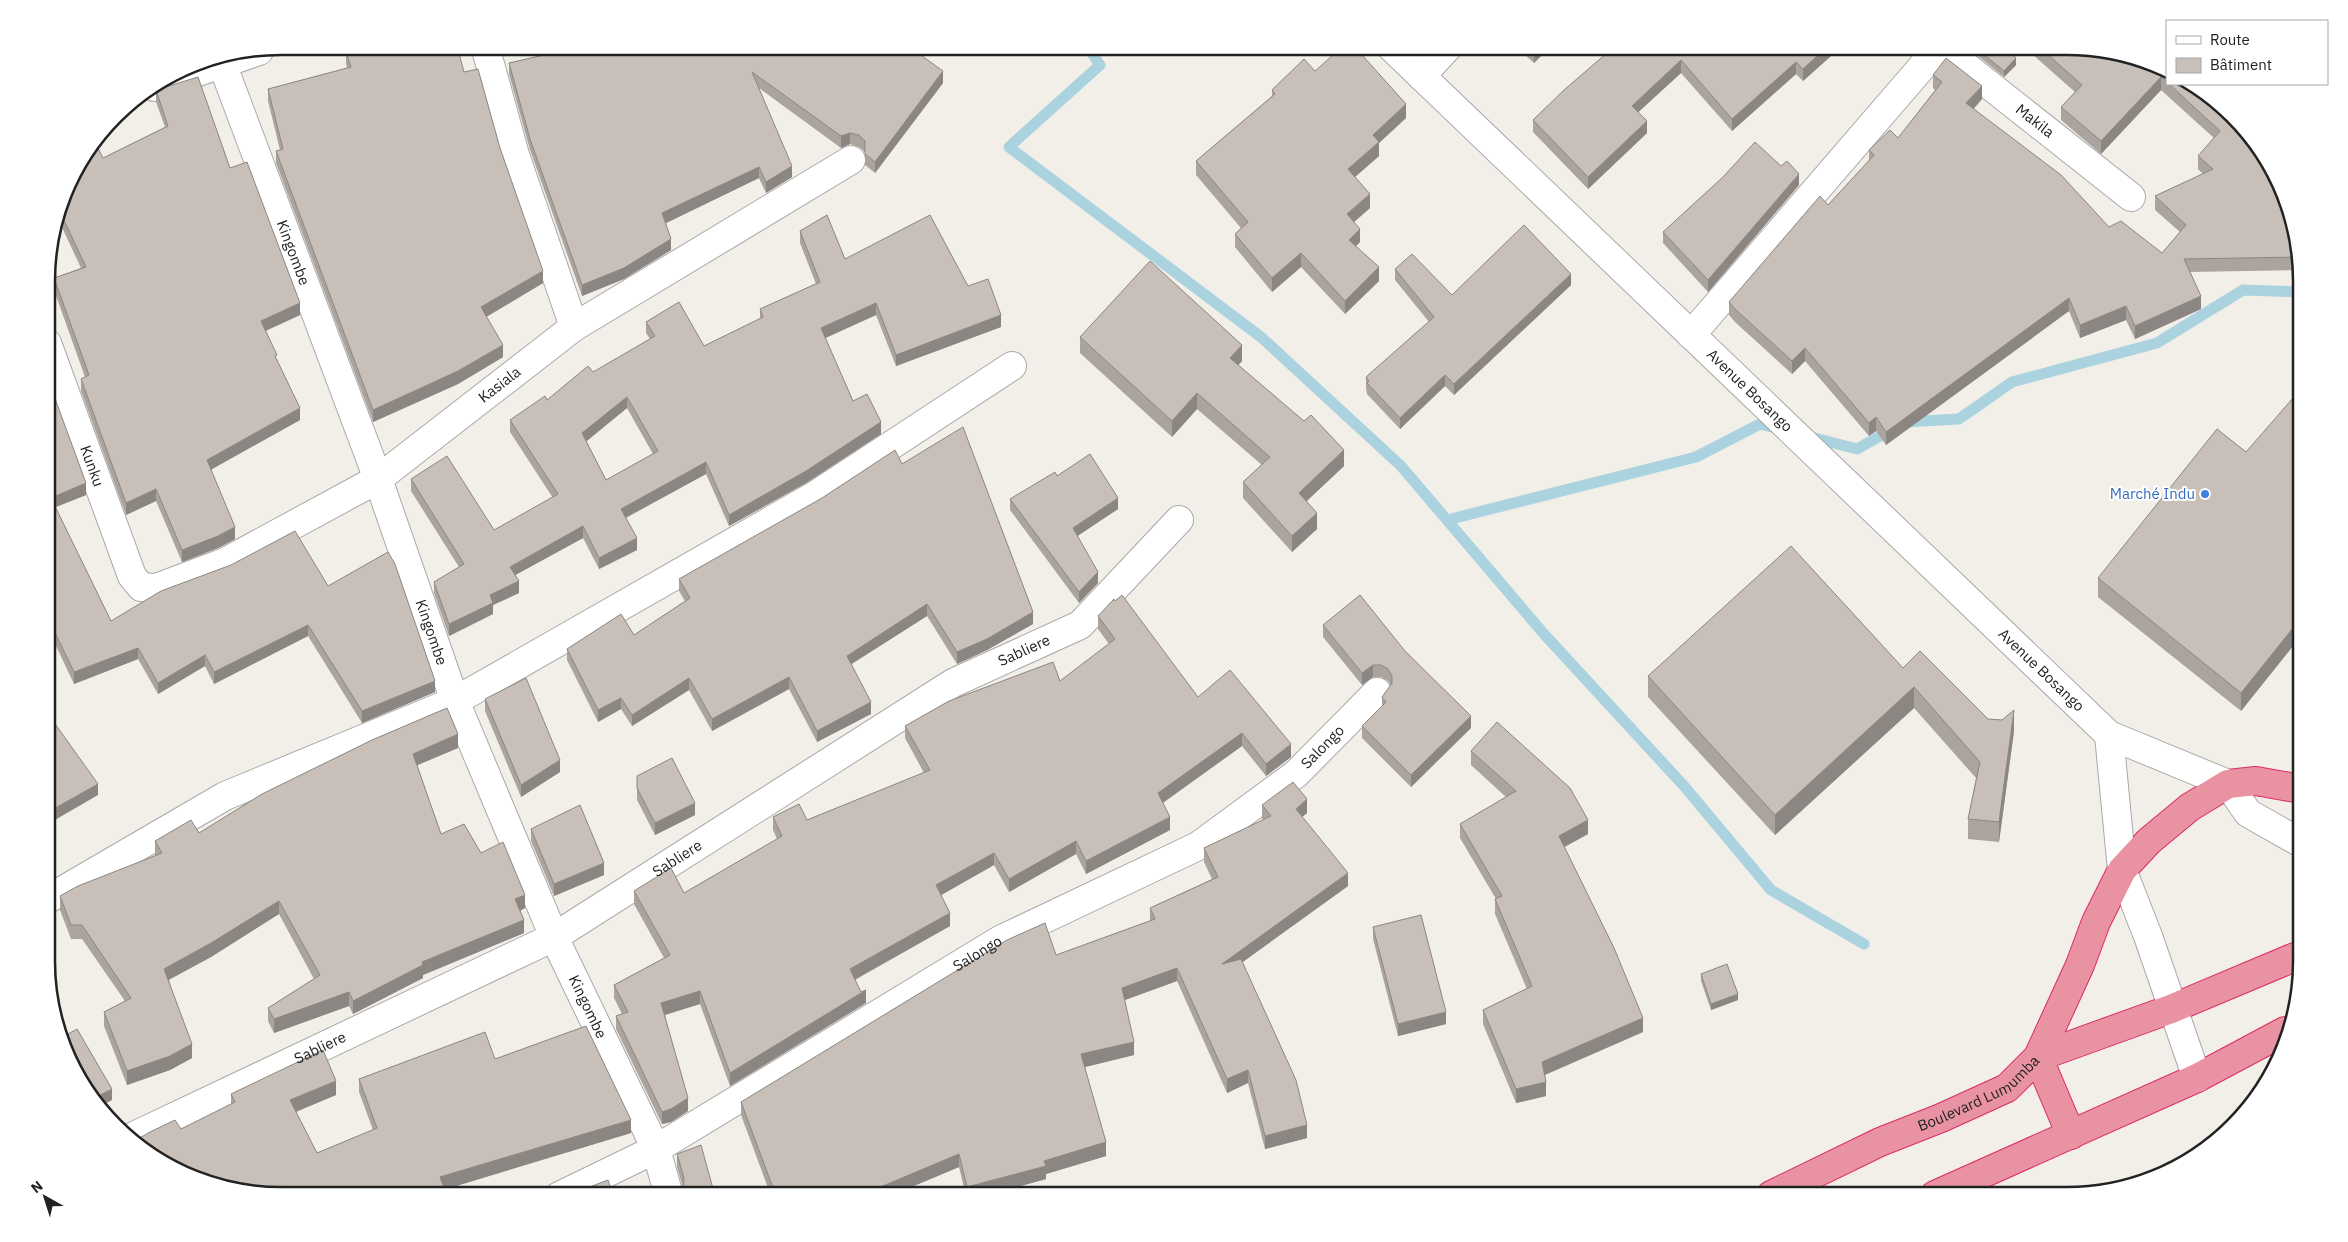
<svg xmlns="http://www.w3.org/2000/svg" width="2348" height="1242" font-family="'IBM Plex Sans',sans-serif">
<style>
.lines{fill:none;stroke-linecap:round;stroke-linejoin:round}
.stream{stroke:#aad3df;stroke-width:11}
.minor-casing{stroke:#a9a9a9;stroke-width:30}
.highway-casing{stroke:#dc2a67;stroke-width:30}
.minor{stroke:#fff;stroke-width:28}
.highway{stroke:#e892a2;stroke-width:28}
.wall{fill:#aba49e;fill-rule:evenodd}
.shaded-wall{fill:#8b8681}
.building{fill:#c7bfb8;stroke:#8b8681;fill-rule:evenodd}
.shop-dot{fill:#3f7fe0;stroke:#fff;stroke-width:2}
.labels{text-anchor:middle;stroke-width:4;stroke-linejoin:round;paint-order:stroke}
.street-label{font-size:15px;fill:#222;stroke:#fff}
.shop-label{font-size:15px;fill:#366cbe;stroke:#fff;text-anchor:end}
.rim{fill:none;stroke:#222;stroke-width:2.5}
</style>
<rect width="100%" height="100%" fill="#f2efe9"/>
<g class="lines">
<path class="stream" d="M1087,46L1100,65L1009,147L1261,337L1401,466L1544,634L1684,786L1771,890L1864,944
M1807,436L1857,449L1905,422L1959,419L2012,382L2157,343L2243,290L2300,292
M1447,520L1696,457L1760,424L1780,429"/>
<defs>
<g id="minor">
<path d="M485,46L515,155L574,327"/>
<path id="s1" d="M1390,46L2109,735L2228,784L2248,813L2301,843"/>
<path id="s2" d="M1940,46L2131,197"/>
<path id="s3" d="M220,58L378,479L455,701L554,937L656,1149L669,1196"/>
<path d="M1421,76L1449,46"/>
<path d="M154,87L259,51"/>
<path d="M1691,335L1940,46"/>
<path id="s4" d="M47,343L132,576L141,587L156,588L225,562L378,479L574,327L851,160"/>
<path d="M2109,735L2122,870L2148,936L2197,1078"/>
<path d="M48,899L225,796L455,701L814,496L1012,366"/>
<path id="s5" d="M134,1136L554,937L953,683L1080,625L1179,520"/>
<path id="s6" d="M559,1196L656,1149L1000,940L1198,846L1296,774L1377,692"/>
</g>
<g id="highway">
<path d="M2071,1135L2038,1057L2080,965L2096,922L2122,870L2149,841L2190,807L2228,784L2256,781L2301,789"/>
<path id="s7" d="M1771,1195L1880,1142L1941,1118L2007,1088L2038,1057L2171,1009L2302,954"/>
<path d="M1935,1195L2197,1078L2285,1031"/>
</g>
</defs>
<use href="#minor" class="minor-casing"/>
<use href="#highway" class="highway-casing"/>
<use href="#minor" class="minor"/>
<use href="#highway" class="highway"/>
</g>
<path class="wall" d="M534,46H908L943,83L875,173L865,165V152L859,147L850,144L841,148L759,88L792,177L766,193L759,178L666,223L671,250L624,279L582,296L530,150L509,74V63L539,56Z
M1515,46H1551L1534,63Z
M1615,46H1840V48L1803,81L1796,74L1732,131L1681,73L1638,112L1647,133L1588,189L1533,132V120Z
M1968,46H2003L2016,65L2004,77L1968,48Z
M2023,46H2067L2167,70V84H2190L2300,251V270L2190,272L2201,309L2135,339L2126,320L2080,338L2069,311L1886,445L1876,431L1869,436L1805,361L1792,374L1735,322L1729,315V302L1828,205L1869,161V150L1898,138L1935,90L1933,88V75L1982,99L1974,109L2109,227L2162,253L2180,232L2155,210V196L2203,174L2198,169V156L2214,138L2161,90L2101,154L2061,120V107L2075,92Z
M346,52L464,72L500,148L543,283L486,317L503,357L458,384L373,422L276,163V151L280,150L268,101V89L347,68L346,64Z
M1315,71L1406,118L1379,143V156L1355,177L1370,208L1354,222L1360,242L1356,246L1379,281L1345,314L1301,267L1272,292L1235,247V234L1241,228L1196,175V161L1272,96V90Z
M156,90L230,168L300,315L265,331L300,420L211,469L235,539L218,548L182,562L156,501L126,515L81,391V379L85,377L54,290V278L81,268L59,221L71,177L103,158L165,127L156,102Z
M1781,166L1799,185L1708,292L1663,243V232Z
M800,231L845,259L968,286L1001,327L896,366L876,315L825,338L853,401L881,434L806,483L729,526L706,474L626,518L637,550L599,569L583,538L515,575L519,593L493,605V614L449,636L434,593V582L459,567L411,491V479L494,530L553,498L510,432V420L547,400L650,339L646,333V322L704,346L760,319V309L816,284L800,243ZM627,408L653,454L606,480L586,441Z
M1395,269L1452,295L1571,285L1454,395L1445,386L1400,429L1367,394L1366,388V377L1429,322L1395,280Z
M1080,337L1242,361L1238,365L1344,466L1307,501L1317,529L1292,552L1243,498V482L1262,465L1197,409L1172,437L1080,353Z
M47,396L86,495L55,507L111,621L328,586L435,692L362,723L308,636L214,684L205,666L158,694L138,659L74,684L48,629Z
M2300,399L2301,636L2241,711L2098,597V578L2246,452Z
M902,464L1033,624L987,650L957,664L927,616L851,664L871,714L817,742L789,689L712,731L689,690L632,726L621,709L598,722L567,660V649L634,635L685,601L679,591V579Z
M1057,476L1118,509L1077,536L1098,583L1079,603L1010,510V499Z
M1098,616L1198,697L1291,757L1266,776L1242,746L1163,803L1170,830L1086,874L1076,854L1009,892L994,865L941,895L950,926L855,980L866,1003L730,1086L700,1004L665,1015L688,1111L671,1122L662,1124L616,1029V1016L622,1014L614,998V985L664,958L634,904V891L684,893L777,839L773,830V817L807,820L924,773L905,738V726L1060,681L1109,644L1098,629Z
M1323,625L1405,651L1471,728L1411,787L1362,738V726L1382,706V697L1391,686L1388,681L1381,677H1373L1362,685L1323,637Z
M1903,668L1988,719L2014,731L1999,842L1968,839V819L1976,778L1914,708L1775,835L1648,697V676Z
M485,699L560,772L521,797L485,711Z
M458,748L417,765L441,834L481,853L525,908L520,911L524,933L423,975V978L353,1014L349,1006L274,1033L268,1021V1008L314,979L279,914L211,957L169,980L192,1058L170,1070L127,1085L104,1026V1012L125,1001L82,939H71L60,910V896L155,856V841L199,833Z
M1471,751L1588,834L1564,847L1643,1032L1545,1075L1546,1096L1516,1103L1483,1024V1010L1527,989L1495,914V899H1496L1460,838V824L1506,797L1471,765Z
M637,776L695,815L655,835L637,800Z
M1262,805L1307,813L1302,817L1348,886L1242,962L1307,1138L1265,1149L1248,1083L1227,1093L1177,981L1125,1000L1134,1055L1085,1067L1106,1156L1046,1174V1179L984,1196H966L959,1167L890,1196H771L741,1115V1102L1056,955L1150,921V908L1212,879L1204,862V848L1263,820L1262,818Z
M531,829L604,875L554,896L531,841Z
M1373,927L1446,1024L1398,1036L1373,939Z
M1701,974L1738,1000L1711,1010L1701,981Z
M495,1059L631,1133L445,1189L181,1129L231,1104V1094L336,1095L296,1112L317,1153L373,1130L359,1092V1079Z
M2243,1116L2223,1134V1127Z
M677,1154L715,1196H683V1188L677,1167Z"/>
<path class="shaded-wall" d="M1155,46H1160L1155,50Z
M1540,46H1551L1534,63V52Z
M1828,46H1840V48L1803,81V69Z
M2016,58V65L2004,77V71Z
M1681,60V73L1632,118V106Z
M1796,62V74L1732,131V119Z
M943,71V83L875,173V162Z
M2161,77V90L2101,154V141Z
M1982,86V99L1966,116V103Z
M1406,104V118L1379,143V156L1348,183V169L1373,135Z
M1647,121V133L1588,189V177Z
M850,133V144L841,148V136Z
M792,166V177L766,193V182Z
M759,167V178L662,225V213Z
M1799,174V185L1708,292V280Z
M1370,194V208L1347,228V214Z
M1360,229V242L1349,253V240Z
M671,239V250L624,279L582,296V285Z
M1301,253V267L1272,292V278Z
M1379,267V281L1345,314V301Z
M543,271V283L481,320V307Z
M1571,274V285L1454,395V384Z
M2201,296V309L2135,339V326Z
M2069,298V311L1886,445V432Z
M300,303V315L261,333V321Z
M876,303V315L821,340V328Z
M2126,306V320L2080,338V325Z
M1001,315V327L896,366V355Z
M503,345V357L458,384L373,422V410Z
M1242,345V361L1230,374V358Z
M1805,348V361L1792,374V361Z
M1445,375V386L1400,429V418Z
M1197,393V409L1172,437V421Z
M627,397V408L582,445V433Z
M300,408V420L207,472V460Z
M1876,417V431L1869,436V423Z
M881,422V434L806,483L729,526V515Z
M1344,450V466L1299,508V493Z
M706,462V474L621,520V509Z
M86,483V495L51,509V498Z
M156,489V501L126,515V503Z
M1118,498V509L1073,539V528Z
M1317,513V529L1292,552V536Z
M583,526V538L510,578V567Z
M235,527V539L218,548L182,562V550Z
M637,538V550L599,569V558Z
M1098,572V583L1079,603V592Z
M519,581V593L493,605V614L449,636V624L490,595Z
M927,604V616L847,667V656Z
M1033,612V624L987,650L957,664V652Z
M2301,618V636L2241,711V693Z
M308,625V636L214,684V672Z
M138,648V659L74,684V672Z
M205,655V666L158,694V683Z
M1373,665V677L1362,685V673Z
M789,677V689L712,731V719Z
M689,678V690L632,726V715Z
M435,681V692L362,723V711Z
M1914,687V708L1775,835V815Z
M621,698V709L598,722V710Z
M871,702V714L817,742V731Z
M2014,710V731L1999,842V822Z
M1471,716V728L1411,787V775Z
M1242,733V746L1158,806V793Z
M458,734V748L413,767V754Z
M1291,744V757L1266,776V764Z
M560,760V772L521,797V785Z
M98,784V795L48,824V812Z
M1307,799V813L1296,822V809Z
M695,803V815L655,835V823Z
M1170,817V830L1086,874V861Z
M1588,820V834L1559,850V836Z
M1076,841V854L1009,892V879Z
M994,853V865L936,898V885Z
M604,863V875L554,896V884Z
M1348,873V886L1222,977V964Z
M525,895V908L515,913V899Z
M279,901V914L211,957L164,982V969Z
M950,913V926L850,982V969Z
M524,920V933L423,975V978L353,1014V1001L422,962Z
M1177,968V981L1122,1001V988Z
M866,990V1003L730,1086V1073Z
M700,991V1004L661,1016V1003Z
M349,992V1006L274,1033V1019Z
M1738,994V1000L1711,1010V1004Z
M1446,1012V1024L1398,1036V1024Z
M1643,1018V1032L1542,1076V1062Z
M1134,1042V1055L1081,1068V1054Z
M192,1044V1058L170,1070L127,1085V1071Z
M1248,1070V1083L1227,1093V1079Z
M336,1081V1095L290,1114V1100Z
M1546,1082V1096L1516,1103V1089Z
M112,1089V1100L99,1107L95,1104L92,1099Z
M688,1098V1111L671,1122L662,1124V1112Z
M631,1120V1133L440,1191V1177Z
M1307,1125V1138L1265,1149V1136Z
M1106,1142V1156L1046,1174V1179L984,1196H967V1187L1044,1161Z
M959,1154V1167L890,1196H859Z"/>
<path class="building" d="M365,46H457L464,72L478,69L500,148L543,271L481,307L503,345L458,371L373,410L276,151L283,149L268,89L351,67L346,52Z
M540,46H908L943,71L875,162L865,154V141L859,135L850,133L841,136L752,72L792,166L766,182L759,167L662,213L671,239L624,268L582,285L530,139L509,63L544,55Z
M1343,46H1354L1406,104L1373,135L1379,142L1348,169L1370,194L1347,214L1360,229L1349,240L1379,267L1345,301L1301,253L1272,278L1235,234L1248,222L1196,161L1275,94L1272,90L1304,59L1315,71Z
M1527,46H1540L1534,52Z
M1615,46H1828L1803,69L1796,62L1732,119L1681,60L1632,106L1647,121L1588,177L1533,120L1564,90Z
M1973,46H2003L2016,58L2004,71Z
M2038,46H2067L2167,70V82L2161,77L2101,141L2061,107L2082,85Z
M1946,58L1982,86L1966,103L2061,175L2109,227L2121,221L2162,253L2186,225L2155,196L2213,169L2198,156L2220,131L2169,84H2190L2222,105L2262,151L2300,251V257L2184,259L2201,296L2135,326L2126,306L2080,325L2069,298L1886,432L1876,417L1869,423L1805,348L1792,361L1735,309L1729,302L1820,196L1828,205L1874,155L1869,150L1890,130L1898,138L1942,82L1933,75Z
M198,77L230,168L247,162L300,303L261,321L277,355L275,356L300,408L207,460L235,527L218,536L182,550L156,489L126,503L81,379L89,375L54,278L86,267L61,214L71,177L96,144L103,158L168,126L156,90Z
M1755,142L1781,166L1787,161L1799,174L1708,280L1663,232L1723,177Z
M827,215L845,259L930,215L968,286L988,279L1001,315L896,355L876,303L821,328L853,401L867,394L881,422L806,471L729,515L706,462L621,509L637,538L599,558L583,526L510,567L519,581L490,595L493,603L449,624L434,582L464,564L411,479L447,456L494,530L558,494L510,420L545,396L547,400L588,366L593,372L655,336L646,322L679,302L704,346L763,317L760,309L820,282L800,231ZM627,397L658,451L606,480L582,433Z
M1524,225L1571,274L1454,384L1445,375L1400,418L1367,383L1369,381L1366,377L1434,317L1395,269L1412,254L1452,295Z
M1150,261L1242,345L1230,358L1304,421L1311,415L1344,450L1299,493L1317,513L1292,536L1243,482L1270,457L1197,393L1172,421L1080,337Z
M53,393L86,483L51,498L111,621L161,591L231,565L295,531L328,586L388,552L395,564L435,681L362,711L308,625L214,672L205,655L158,683L138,648L74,672L48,618L47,396Z
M2293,398L2298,402L2300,399L2301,618L2241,693L2098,578L2217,429L2246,452Z
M963,427L1033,612L987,639L957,652L927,604L847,656L871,702L817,731L789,677L712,719L689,678L632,715L621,698L598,710L567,649L621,614L634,635L690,598L679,579L822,498L895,450L902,464Z
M1090,454L1118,498L1073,528L1098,572L1079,592L1010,499L1055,472L1057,476Z
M1791,546L1903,668L1920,651L1988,719L2002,720L2014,710L1999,822L1968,819L1980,762L1914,687L1775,815L1648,676Z
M1122,595L1198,697L1230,670L1291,744L1266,764L1242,733L1158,793L1170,817L1086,861L1076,841L1009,879L994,853L936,885L950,913L850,969L861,992L866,990L730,1073L700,991L661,1003L688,1098L671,1109L662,1112L616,1016L628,1012L614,985L670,955L634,891L671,868L684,893L782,836L773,817L799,804L807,820L930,770L905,726L949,701L1053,662L1060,681L1115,639L1098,616L1114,599L1115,601Z
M1360,595L1405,651L1471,716L1411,775L1362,726L1386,702L1382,697L1392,683V676L1388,669L1381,665H1373L1362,673L1323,625Z
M526,678L560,760L521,785L485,699Z
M447,708L458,734L413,754L441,834L464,824L481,853L503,842L525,895L515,899L524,920L422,962L423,965L353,1001L349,992L274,1019L268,1008L320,975L279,901L211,943L164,969L192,1044L170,1056L127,1071L104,1012L131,998L82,925H71L60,896L78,886L162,853L155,841L191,820L199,833L262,794L372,740Z
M48,714L98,784L48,812Z
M1497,722L1570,788L1588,820L1559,836L1614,948L1643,1018L1542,1062L1546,1082L1516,1089L1483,1010L1532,986L1495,899L1502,896L1460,824L1516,791L1471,751Z
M672,758L695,803L655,823L637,788V776Z
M1293,782L1307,799L1296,809L1348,873L1222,964L1241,959L1296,1080L1307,1125L1265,1136L1248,1070L1227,1079L1177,968L1122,988L1134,1042L1081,1054L1106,1142L1044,1161L1046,1166L967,1187L959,1154L859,1196H776L741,1102L1007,940L1045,923L1056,955L1155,919L1150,908L1218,877L1204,848L1271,816L1262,805Z
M580,805L604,863L554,884L531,829Z
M1421,915L1446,1012L1398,1024L1373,927Z
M1727,964L1738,994L1711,1004L1701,974Z
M586,1026L631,1120L440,1177L447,1196H281L177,1171L138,1139L150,1132L175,1120L181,1129L235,1102L231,1094L323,1050L336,1081L290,1100L317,1153L377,1128L359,1079L485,1032L495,1059Z
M77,1029L112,1089L92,1099L64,1051L61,1038Z
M2246,1112L2243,1116L2226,1131L2223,1127Z
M701,1145L715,1196H685L683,1189L684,1178L677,1154Z
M608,1180L613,1196H566Z"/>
<circle class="shop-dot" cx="2205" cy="494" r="5"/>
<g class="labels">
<g class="street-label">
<text dy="5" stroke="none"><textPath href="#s2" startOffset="121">Makila</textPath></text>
<text dy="5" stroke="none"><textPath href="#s3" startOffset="208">Kingombe</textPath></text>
<text dy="5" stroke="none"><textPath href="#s4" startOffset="679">Kasiala</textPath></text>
<text dy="5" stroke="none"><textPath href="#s1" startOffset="498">Avenue Bosango</textPath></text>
<text dy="5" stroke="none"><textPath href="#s4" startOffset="131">Kunku</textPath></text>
<text dy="5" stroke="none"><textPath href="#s3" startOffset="612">Kingombe</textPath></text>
<text dy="5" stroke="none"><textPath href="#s5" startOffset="1016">Sabliere</textPath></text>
<text dy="5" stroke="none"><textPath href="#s1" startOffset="902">Avenue Bosango</textPath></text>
<text dy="5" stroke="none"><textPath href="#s6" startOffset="889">Salongo</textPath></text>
<text dy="5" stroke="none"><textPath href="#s5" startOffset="611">Sabliere</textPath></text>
<text dy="5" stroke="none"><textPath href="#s6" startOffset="484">Salongo</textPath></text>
<text dy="5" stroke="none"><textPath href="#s3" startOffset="1018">Kingombe</textPath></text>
<text dy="5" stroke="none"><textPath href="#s5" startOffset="206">Sabliere</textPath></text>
<text dy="5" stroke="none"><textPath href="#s7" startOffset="232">Boulevard Lumumba</textPath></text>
</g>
<g class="shop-label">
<text x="2195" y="499">Marché Indu</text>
</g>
</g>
<path d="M0 0H2348V1242H0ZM281 55H2067A226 226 0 0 1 2293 281V961A226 226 0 0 1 2067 1187H281A226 226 0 0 1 55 961V281A226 226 0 0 1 281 55Z" fill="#fff" fill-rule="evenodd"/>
<path class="rim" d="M281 55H2067A226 226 0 0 1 2293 281V961A226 226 0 0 1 2067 1187H281A226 226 0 0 1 55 961V281A226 226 0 0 1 281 55Z"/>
<rect x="2166" y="20" width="162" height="65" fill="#ffffff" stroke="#a7a7a7"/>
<rect x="2176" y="36" width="25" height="8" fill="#ffffff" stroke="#a7a7a7"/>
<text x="2210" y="45" font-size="15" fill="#222222">Route</text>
<rect x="2176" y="58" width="25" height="15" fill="#c7bfb8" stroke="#a7a7a7"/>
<text x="2210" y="70" font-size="15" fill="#222222">Bâtiment</text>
<g transform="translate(45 1197) rotate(321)" stroke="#ffffff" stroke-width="4" paint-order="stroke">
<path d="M0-4L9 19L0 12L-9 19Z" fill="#222222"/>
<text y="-8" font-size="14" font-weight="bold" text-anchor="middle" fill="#222222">N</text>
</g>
</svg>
